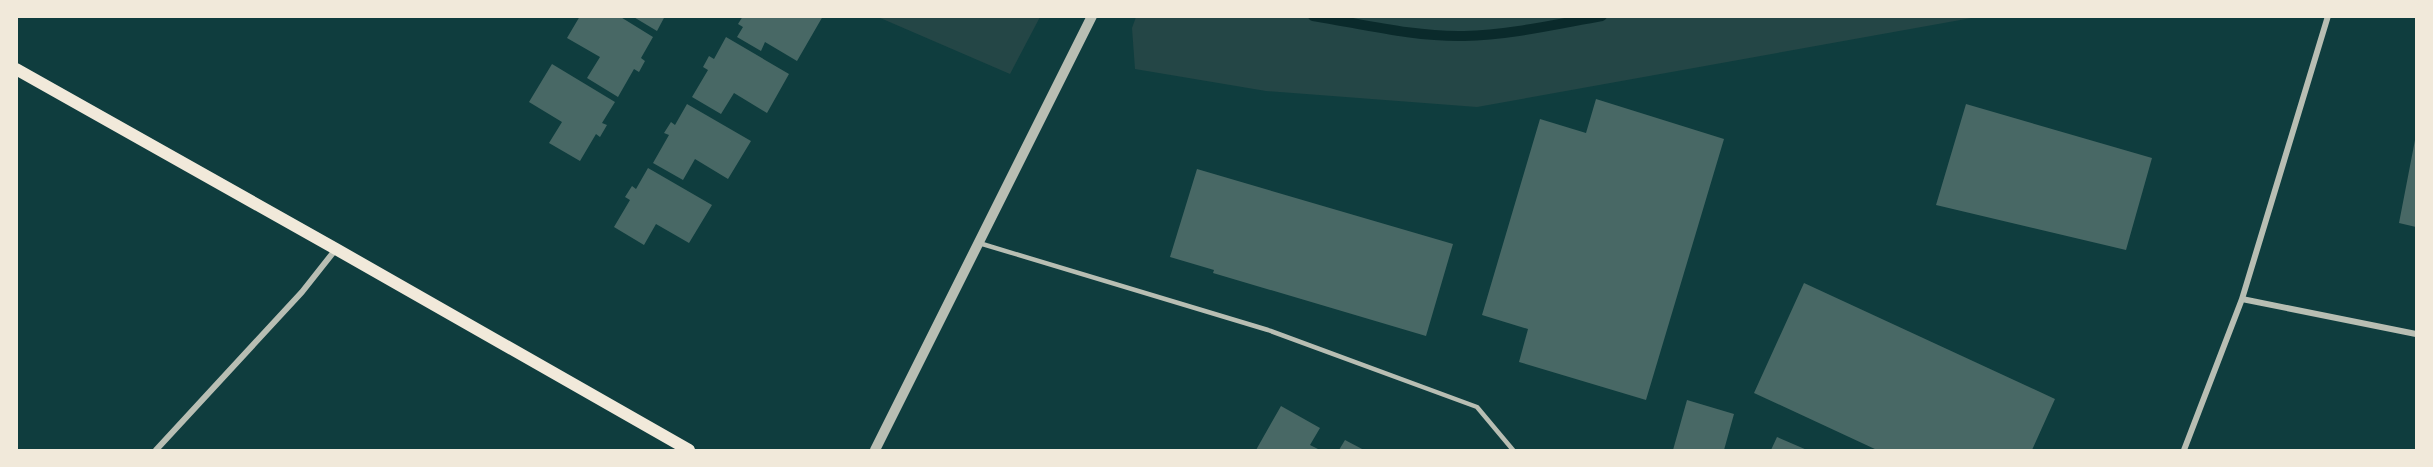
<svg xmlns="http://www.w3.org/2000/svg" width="2433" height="467" font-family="Karla,sans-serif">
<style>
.green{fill:#244646}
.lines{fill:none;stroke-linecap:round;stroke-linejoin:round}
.stream{stroke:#0a2a2b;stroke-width:10}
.building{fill:#486865}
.service{stroke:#b8beb3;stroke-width:4.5}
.minor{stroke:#b8beb3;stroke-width:6}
.tertiary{stroke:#b8beb3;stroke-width:10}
.secondary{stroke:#f1e9da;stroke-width:12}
</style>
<rect width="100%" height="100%" fill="#0f3d3e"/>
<path class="green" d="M878,17H1040L1010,74Z
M1136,17V16L1977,17L1477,107L1266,91L1135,69L1132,28Z"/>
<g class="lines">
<path class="stream" d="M1313,16C1363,24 1413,37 1464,36C1510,35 1557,24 1602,16"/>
</g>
<path class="building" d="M580,16H619L653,37L641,58L645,61L639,72L634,69L618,97L587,78L600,57L567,38Z
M632,16H665L657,31Z
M743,16H823L797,61L765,42L761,51L737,37L743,27L738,24Z
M726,37L789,74L767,113L734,93L721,114L692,97L708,70L703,67L709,56L714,59Z
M552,64L615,102L602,123L607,125L600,137L596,134L580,161L549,143L562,122L529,102Z
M1596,99L1724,139L1646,400L1519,362L1528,329L1482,315L1540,119L1586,133Z
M687,104L751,141L728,179L695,159L683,180L653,163L669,135L664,133L671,122L675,125Z
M1966,104L2152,158L2126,250L1936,205Z
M2415,140H2416V227L2399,223Z
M648,168L712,205L689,243L656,224L644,245L614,227L630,200L625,197L632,186L636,189Z
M1197,169L1453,244L1426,336L1213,273L1214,270L1170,257Z
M1804,283L2055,399L2032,450H1877L1754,393Z
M1687,400L1734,414L1724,450H1673Z
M1281,406L1320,428L1310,445L1320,450H1256Z
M1777,437L1807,450H1771Z
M1345,440L1364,450H1339Z"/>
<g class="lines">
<path class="service" d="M979,243L1268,330L1477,407L1513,450"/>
<path class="minor" d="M2242,299L2416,334
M156,450L302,292L336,249
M2184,450L2242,299L2328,16"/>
<path class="tertiary" d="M875,450L1092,16"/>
<path class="secondary" d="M16,69L336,249L689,450"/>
</g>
<rect width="2433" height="467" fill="none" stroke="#f1e9da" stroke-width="36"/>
</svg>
